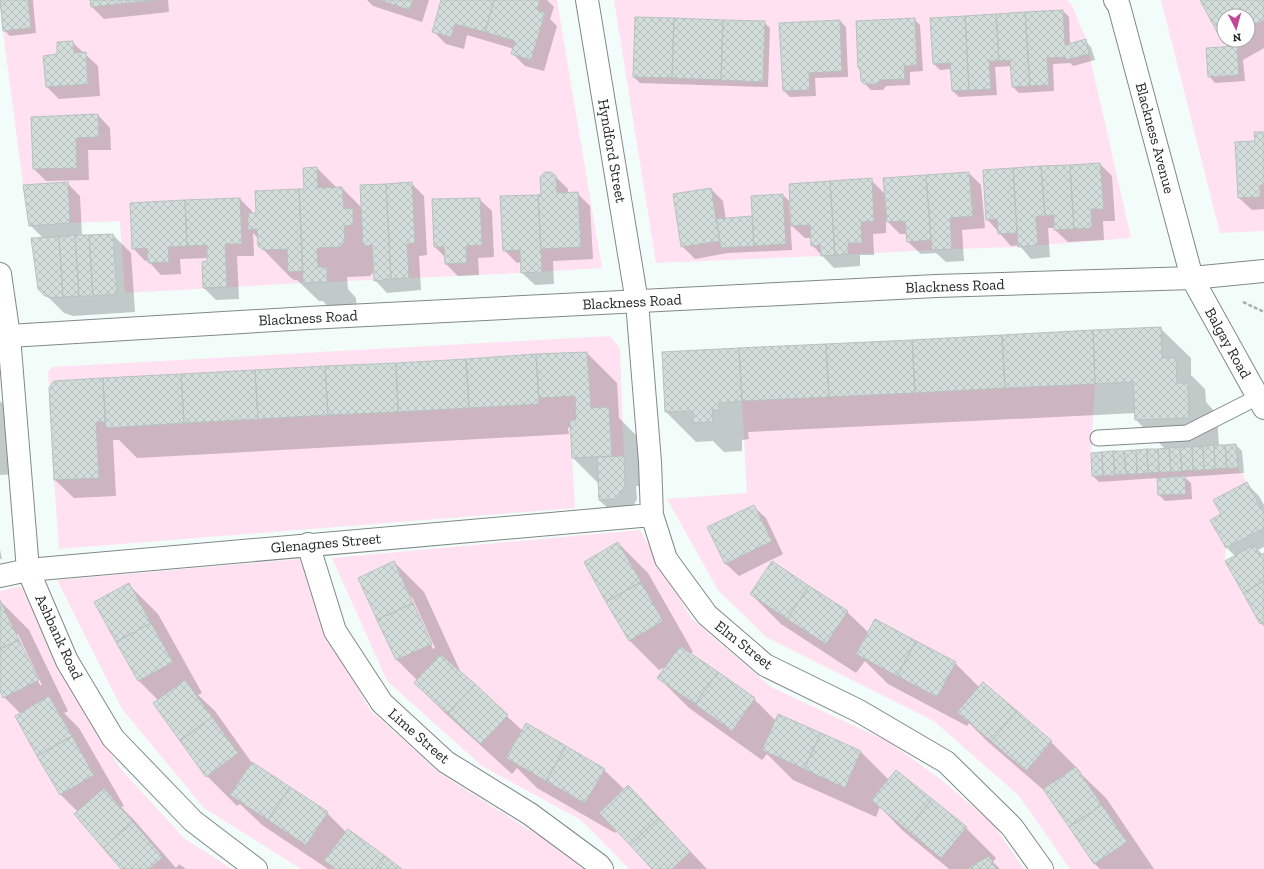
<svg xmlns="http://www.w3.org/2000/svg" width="1264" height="869" font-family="'Zilla Slab',serif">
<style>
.garden{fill:#ffe1f1;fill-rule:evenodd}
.shadow{fill:#0003;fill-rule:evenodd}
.building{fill:url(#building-cross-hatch);stroke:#b8c2bf}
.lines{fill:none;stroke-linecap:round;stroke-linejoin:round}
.service-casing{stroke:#808987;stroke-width:17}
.minor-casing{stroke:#808987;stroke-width:24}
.tertiary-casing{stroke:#808987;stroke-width:24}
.path{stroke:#a9b1ae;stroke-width:2.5;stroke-dasharray:4 2;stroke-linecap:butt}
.service{stroke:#fff;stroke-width:15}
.minor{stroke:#fff;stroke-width:22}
.tertiary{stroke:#fff;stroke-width:22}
.labels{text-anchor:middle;stroke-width:3.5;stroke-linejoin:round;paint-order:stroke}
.street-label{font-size:15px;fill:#242826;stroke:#fff}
</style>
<defs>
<pattern id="building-cross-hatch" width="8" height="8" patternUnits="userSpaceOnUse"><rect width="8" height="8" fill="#d3dedb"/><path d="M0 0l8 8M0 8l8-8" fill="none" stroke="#b5bebc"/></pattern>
</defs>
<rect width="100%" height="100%" fill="#f2fdfa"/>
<path class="garden" d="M0,0H557L602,268L521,273L303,283L125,293L120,221L70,223L68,182L23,185L3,31Z
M614,0H1067L1072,5L1086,39L1131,238L1018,247L952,249L821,256L656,263Z
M1161,0H1264V231L1220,233ZM1224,16H1248V40H1224Z
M610,336L620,348L624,456H612L609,407L591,408L587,352L54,381L49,388L48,372L52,367Z
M1095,384L1091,453L1093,476L1238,468L1247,482L1214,500L1221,514L1211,520L1226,548L1225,561L1260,623L1264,625V869H1070L1019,796L935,722L766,637L718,590L667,499L747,493L742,401Z
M575,396L576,420L570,421L575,508L59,549L54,480L99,478L96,422H105L106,428L539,404V398Z
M640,530L691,618L771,687L889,742L942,780L993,824L1024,869H629L581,820L482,766L387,681L332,558Z
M301,559L327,635L370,710L441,774L587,866L589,869H301L204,808L122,709L57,580Z
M21,586L65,680L120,768L184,838L232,869H0V591Z"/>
<path class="shadow" d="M0,0H33L36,33L10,36L4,30Z
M91,0H168L169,12L104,19L92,7Z
M367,0H429L422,22L373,6Z
M442,0H547L554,7L550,19L557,26L544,71L525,66L512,53L514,49L467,35L464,49L446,44L433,31Z
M1201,0H1264V48L1243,60L1245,81L1215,83L1209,76L1229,48L1224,42ZM1224,16H1248V40H1224Z
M1063,11L1069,17L1070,44L1085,41L1091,47L1095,60L1073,66L1070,63L1053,64L1054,91L1019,93L1013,87L1011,66L995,67L997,95L959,97L953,91L951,69L940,70L934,64Z
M914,19L920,25L923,71L910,72V85L886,86L883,90H871L862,81L861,70L859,68L857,22Z
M840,21L846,27L848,77L815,78L816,96L790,97L784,91Z
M764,22L770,28L768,87L640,83L634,77Z
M72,42L98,66L100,96L59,99L47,87L58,55Z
M98,115L110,128L111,150H88L89,180L46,181L34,169L32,118Z
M1264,133V209L1252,210L1239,198L1236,143L1256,142Z
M1100,164L1112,176L1115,221H1103L1104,240L1068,242L1055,230V228H1048L1050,257L1031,259L1019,245L1011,246L987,219L984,171Z
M317,168L337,188H342L362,208L411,183L424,196L427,255L419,256L421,290L387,293L375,280L374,271L370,276L347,277L348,289L356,298L357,312L334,313L323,301H319L297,280H294L289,276L259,245L258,238L253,233L254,256H237L239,299L216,300L204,288L208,258L180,259L181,274L161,275L149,262V260L145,261L133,248L240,199L252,211V214H257L305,190Z
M969,173L981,185L985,228L962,230L964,261L946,262L936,253L921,254L908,242L907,234H900L886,220V233L873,234L874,255H860V266L834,268L812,245L811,238H805L792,226L871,180L885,194L884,179Z
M555,176L568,189V194L577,193L590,206L593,259L553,261L554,284L535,285L522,273V262L517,263L504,250L501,197L542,195Z
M67,183L80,196L82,236L113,235L131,253L135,312L73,316L64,313L39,288L43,238L30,225Z
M711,189L723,201L726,220L753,217L783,195L789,201L792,250L728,253L695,259L682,246Z
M479,199L492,211L494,257L478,258L479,275L458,276L446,264L445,257L435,247Z
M1160,328L1191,358V375L1205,389L1206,402L1217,414L1219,446L1236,445L1242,451L1244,473L1184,477L1191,483L1192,499L1165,501L1159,495L1158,478L1099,482L1093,476L1165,449L1136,420V413L748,432L749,439L742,440V451L724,452L713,441L696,442L666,412Z
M587,353L617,383L619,418L639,438L642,486H636L637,499L630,512H612L599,500V484L573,458L571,427L568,428L569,434L137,458L119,440H113L116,496L74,498L55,480V382Z
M0,401L12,413L16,474L0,475Z
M1246,483L1259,496L1264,505V547L1258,550L1263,555L1264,554V626L1260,623L1235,556L1227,548L1212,520L1223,514Z
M753,506L766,518L783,554L739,576L726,564L709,528Z
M618,543L648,573L693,652L689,654L754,699L776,721L779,716L861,752L889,780L966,828L996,858L993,862L1000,869H949L902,830L880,807L876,817L793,780L767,754L762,760L689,708L659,678L667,666L659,670L629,640Z
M0,549L2,559H0Z
M394,562L424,592L462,675L523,731L604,770L625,790L628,787L658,817L707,869H653L617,830L615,833L537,788L517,768L512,774L445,713L415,683L417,680L397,660L359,578ZM410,597H412L435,648L433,649Z
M128,584L158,614L202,693L198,695L215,711L252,763L327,813L347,833L401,869H328L262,825L240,804L237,806L207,776L158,700L139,681L95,602Z
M751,594L847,612L869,633L955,663L979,687L983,683L1051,742L1081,772L1080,773L1106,798L1154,869H1100L1095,864L1046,792L988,742L969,723L967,726L888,684L865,661L856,673L781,624Z
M0,601L29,630L68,711L64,713L79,728L124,806L121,807L134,820L176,868L179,864L186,869H123L78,812L60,794L21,714L4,697L0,689ZM15,634H18L42,685H40Z"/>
<path class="building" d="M0,0H28L31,28L3,31Z
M90,0H156L91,7Z
M379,0H413L410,10Z
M441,0H494L485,32L455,24L451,37L432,32Z
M494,0H540L537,10L545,13L531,60L511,54L515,41L485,32Z
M1200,0H1264V20L1248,29V16H1224V40H1228L1223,43Z
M1063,10L1065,45L1086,39L1089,54L1066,60L1065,57L1047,58L1049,85L1030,86L1025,12Z
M1025,12L1030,86L1012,87L1010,60L999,61L996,14Z
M996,14L999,61H989L991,89L969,90L965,16Z
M965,16L969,90L952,91L950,63L933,64L930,18Z
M635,17L674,18L672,78L633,77Z
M674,18L723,20L721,80L672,78Z
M915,18L917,65L904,66L905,79L880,80L877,84H864L861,81L860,68H858L856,21Z
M723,20L765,21L763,82L721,80Z
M840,20L842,71L809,73L810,90L783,91L779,23Z
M73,41L74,53L86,52L88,84L46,87L43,56L57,54V42Z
M1237,46L1239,75L1208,77L1206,48Z
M98,114L99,137L76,138L77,168L33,169L31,117Z
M1254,132H1264V185H1260V197L1238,198L1235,142L1255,141Z
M1100,163L1104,209H1091L1092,228L1074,229L1070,165Z
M1070,165L1074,229L1054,230V215L1045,216L1041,166Z
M1041,166L1045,216H1036L1038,245L1018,247L1013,168Z
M317,167L318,188L342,187L344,209L353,208V225L344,226L345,241L340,247L317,248L318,267H327V282L303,283L299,189H304L303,168Z
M1013,168L1017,233L998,234L997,219L986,220L983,170Z
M545,172H551L556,176L557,193L578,192L581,247L541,249L538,195L541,194L540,177Z
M969,172L973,216L950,218L952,249L932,250L926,175Z
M926,175L931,240L907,242L905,221L887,222L883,178Z
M872,178L874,221L861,222L862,243H848V254L835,255L830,181Z
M830,181L835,255L821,256L820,245L811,246L810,225L791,226L789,184Z
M68,182L70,223L29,226L23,185Z
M412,182L415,243L407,244L409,278L391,279L386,184Z
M386,184L391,279L374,281L372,245L363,246L360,185Z
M711,188L720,241L681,247L673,194Z
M299,189L303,271L288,272L287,249L263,250L258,246L257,229L248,230V213H256L255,191Z
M783,194L786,244L754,246L751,196Z
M538,195L542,272L521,273L520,250L503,251L500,196Z
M240,198L242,244H225L227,287L203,288L202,262L207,261V245L187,246L185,200Z
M480,198L482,245L466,246L467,263L445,264L444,247H434L432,199Z
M185,200L187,246L168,247L169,262L148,263L147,248L132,249L130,203Z
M752,216L754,246L721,248L716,219Z
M113,234L117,294L93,296L89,235Z
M75,235L79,296L63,297L59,237Z
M75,235H89L93,296H79Z
M59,237L63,297L54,298L45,296L38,289L31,238Z
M1161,327L1162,358H1176L1177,383H1188L1189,418L1135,420L1133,382L1095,384L1093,330Z
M1093,330L1095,384L1005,388L1002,335Z
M1002,335L1005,388L915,393L912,340Z
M912,340L915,393L829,397L826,344Z
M826,344L829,397L742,401L739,348Z
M739,348L742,401L719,403V410H712L713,422L693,423V411L665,412L662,352Z
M587,352L591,408L609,407L612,456L572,458L570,420H576L575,396L539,398L536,354Z
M536,354L539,404L469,408L466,359Z
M466,359L469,408L398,412L396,363Z
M396,363L398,412L328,415L325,366Z
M325,366L328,415L258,419L255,370Z
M255,370L258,419L184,423L181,374Z
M181,374L184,423L106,428L103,378Z
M103,378L105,422H96L99,478L54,480L49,388L54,381Z
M1236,444L1238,468H1227L1225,445Z
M1214,445H1225L1227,468L1215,469Z
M1214,445L1215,469L1204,470L1203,446Z
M1203,446L1204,470H1193L1192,447Z
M1180,447H1192L1193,470L1182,471Z
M1180,447L1182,471L1171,472L1169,448Z
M1169,448L1171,472H1159L1158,449Z
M1147,449H1158L1159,472L1148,473Z
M1147,449L1148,473L1137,474L1136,450Z
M1136,450L1137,474H1126L1124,451Z
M1113,451H1124L1126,474L1115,475Z
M1113,451L1115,475L1103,476L1102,452Z
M1102,452L1103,476H1092L1091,453Z
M624,456L625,486L617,499L599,500L597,457Z
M1185,476L1186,494L1158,495L1157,478Z
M1247,482L1264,514V528L1226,548L1210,520L1221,514L1213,500Z
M754,505L772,541L725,564L707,527Z
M618,542L641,582L606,602L584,562Z
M1254,545L1260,555L1264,553V581L1243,593L1225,561Z
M394,561L413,603L377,620L358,578Z
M772,561L809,586L787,619L750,594Z
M1264,581V621L1260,624L1243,593Z
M641,582L663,621L629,641L606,602Z
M129,583L151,623L116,642L94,602Z
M809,586L848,611L826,644L787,619Z
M0,600L19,640L0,649Z
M413,603L432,644L396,660L377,620Z
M875,619L916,641L897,676L856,654Z
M151,623L173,662L138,681L116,642Z
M19,640L39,680L3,698L0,691V649Z
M916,641L956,662L937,697L897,676Z
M680,646L718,672L695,704L657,678Z
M440,654L475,684L448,714L414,683Z
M718,672L755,698L732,731L695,704Z
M185,680L212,717L180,741L153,703Z
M983,682L1017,711L991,741L957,712Z
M475,684L508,715L481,744L448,714Z
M49,696L72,736L37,756L15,716Z
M1017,711L1052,741L1026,771L991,741Z
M778,714L821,733L804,769L762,750Z
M212,717L238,753L206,777L180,741Z
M526,723L566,746L546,781L506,758Z
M821,733L861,751L845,788L804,769Z
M72,736L94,775L60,795L37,756Z
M566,746L605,769L585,803L546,781Z
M252,762L290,787L268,820L230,795Z
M1076,767L1102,805L1069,827L1043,789Z
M896,770L932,799L907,830L871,800Z
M628,785L659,818L630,845L599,813Z
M290,787L328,812L306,845L268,820Z
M104,788L133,822L103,848L74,814Z
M932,799L967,827L941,858L907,830Z
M1102,805L1127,842L1094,864L1069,827Z
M659,818L690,852L672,869H652L630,845Z
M133,822L163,857L149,869H121L103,848Z
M348,829L385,856L376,869H336L324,860Z
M385,856L402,869H376Z
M989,856L996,869H967L980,861Z"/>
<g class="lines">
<defs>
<path id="service" d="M1098,438L1187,433L1258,397"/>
<path id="minor" d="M587,0L637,302L650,462L652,515L666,559L707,615L765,665L859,711L946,762L1012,827L1042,869
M0,274L9,336L28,570L67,661L113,738L193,821L256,869
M308,544L335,631L382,703L446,762L530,814L599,865L602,869
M0,576L28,570L652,515"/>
<path id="tertiary" d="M1115,0L1119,6L1192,278L1264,408
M0,338L9,336L308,318L936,286L1192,278L1264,271"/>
</defs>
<use href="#service" class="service-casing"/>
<use href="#minor" class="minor-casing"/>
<use href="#tertiary" class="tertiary-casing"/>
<path class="path" d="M1243,302L1264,312"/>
<use href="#service" class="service"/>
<use href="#minor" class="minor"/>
<use href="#tertiary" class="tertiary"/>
</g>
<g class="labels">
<g class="street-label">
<text transform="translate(1155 138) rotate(75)" y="5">Blackness Avenue</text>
<text transform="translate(612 151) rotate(80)" y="5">Hyndford Street</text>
<text transform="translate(955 286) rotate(-2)" y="5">Blackness Road</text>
<text transform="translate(632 302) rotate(-3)" y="5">Blackness Road</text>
<text transform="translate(308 318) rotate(-3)" y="5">Blackness Road</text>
<text transform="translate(1228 343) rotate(61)" y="5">Balgay Road</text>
<text transform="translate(326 543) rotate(-5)" y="5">Glenagnes Street</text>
<text transform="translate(59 637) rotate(65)" y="5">Ashbank Road</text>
<text transform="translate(744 645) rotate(38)" y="5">Elm Street</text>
<text transform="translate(419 736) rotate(41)" y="5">Lime Street</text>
</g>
</g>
<g transform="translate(1236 28) rotate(174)"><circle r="19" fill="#ffffff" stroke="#a7a9a8"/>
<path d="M0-3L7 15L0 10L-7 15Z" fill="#c14697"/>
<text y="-6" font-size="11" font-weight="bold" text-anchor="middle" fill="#242826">N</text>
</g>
</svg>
